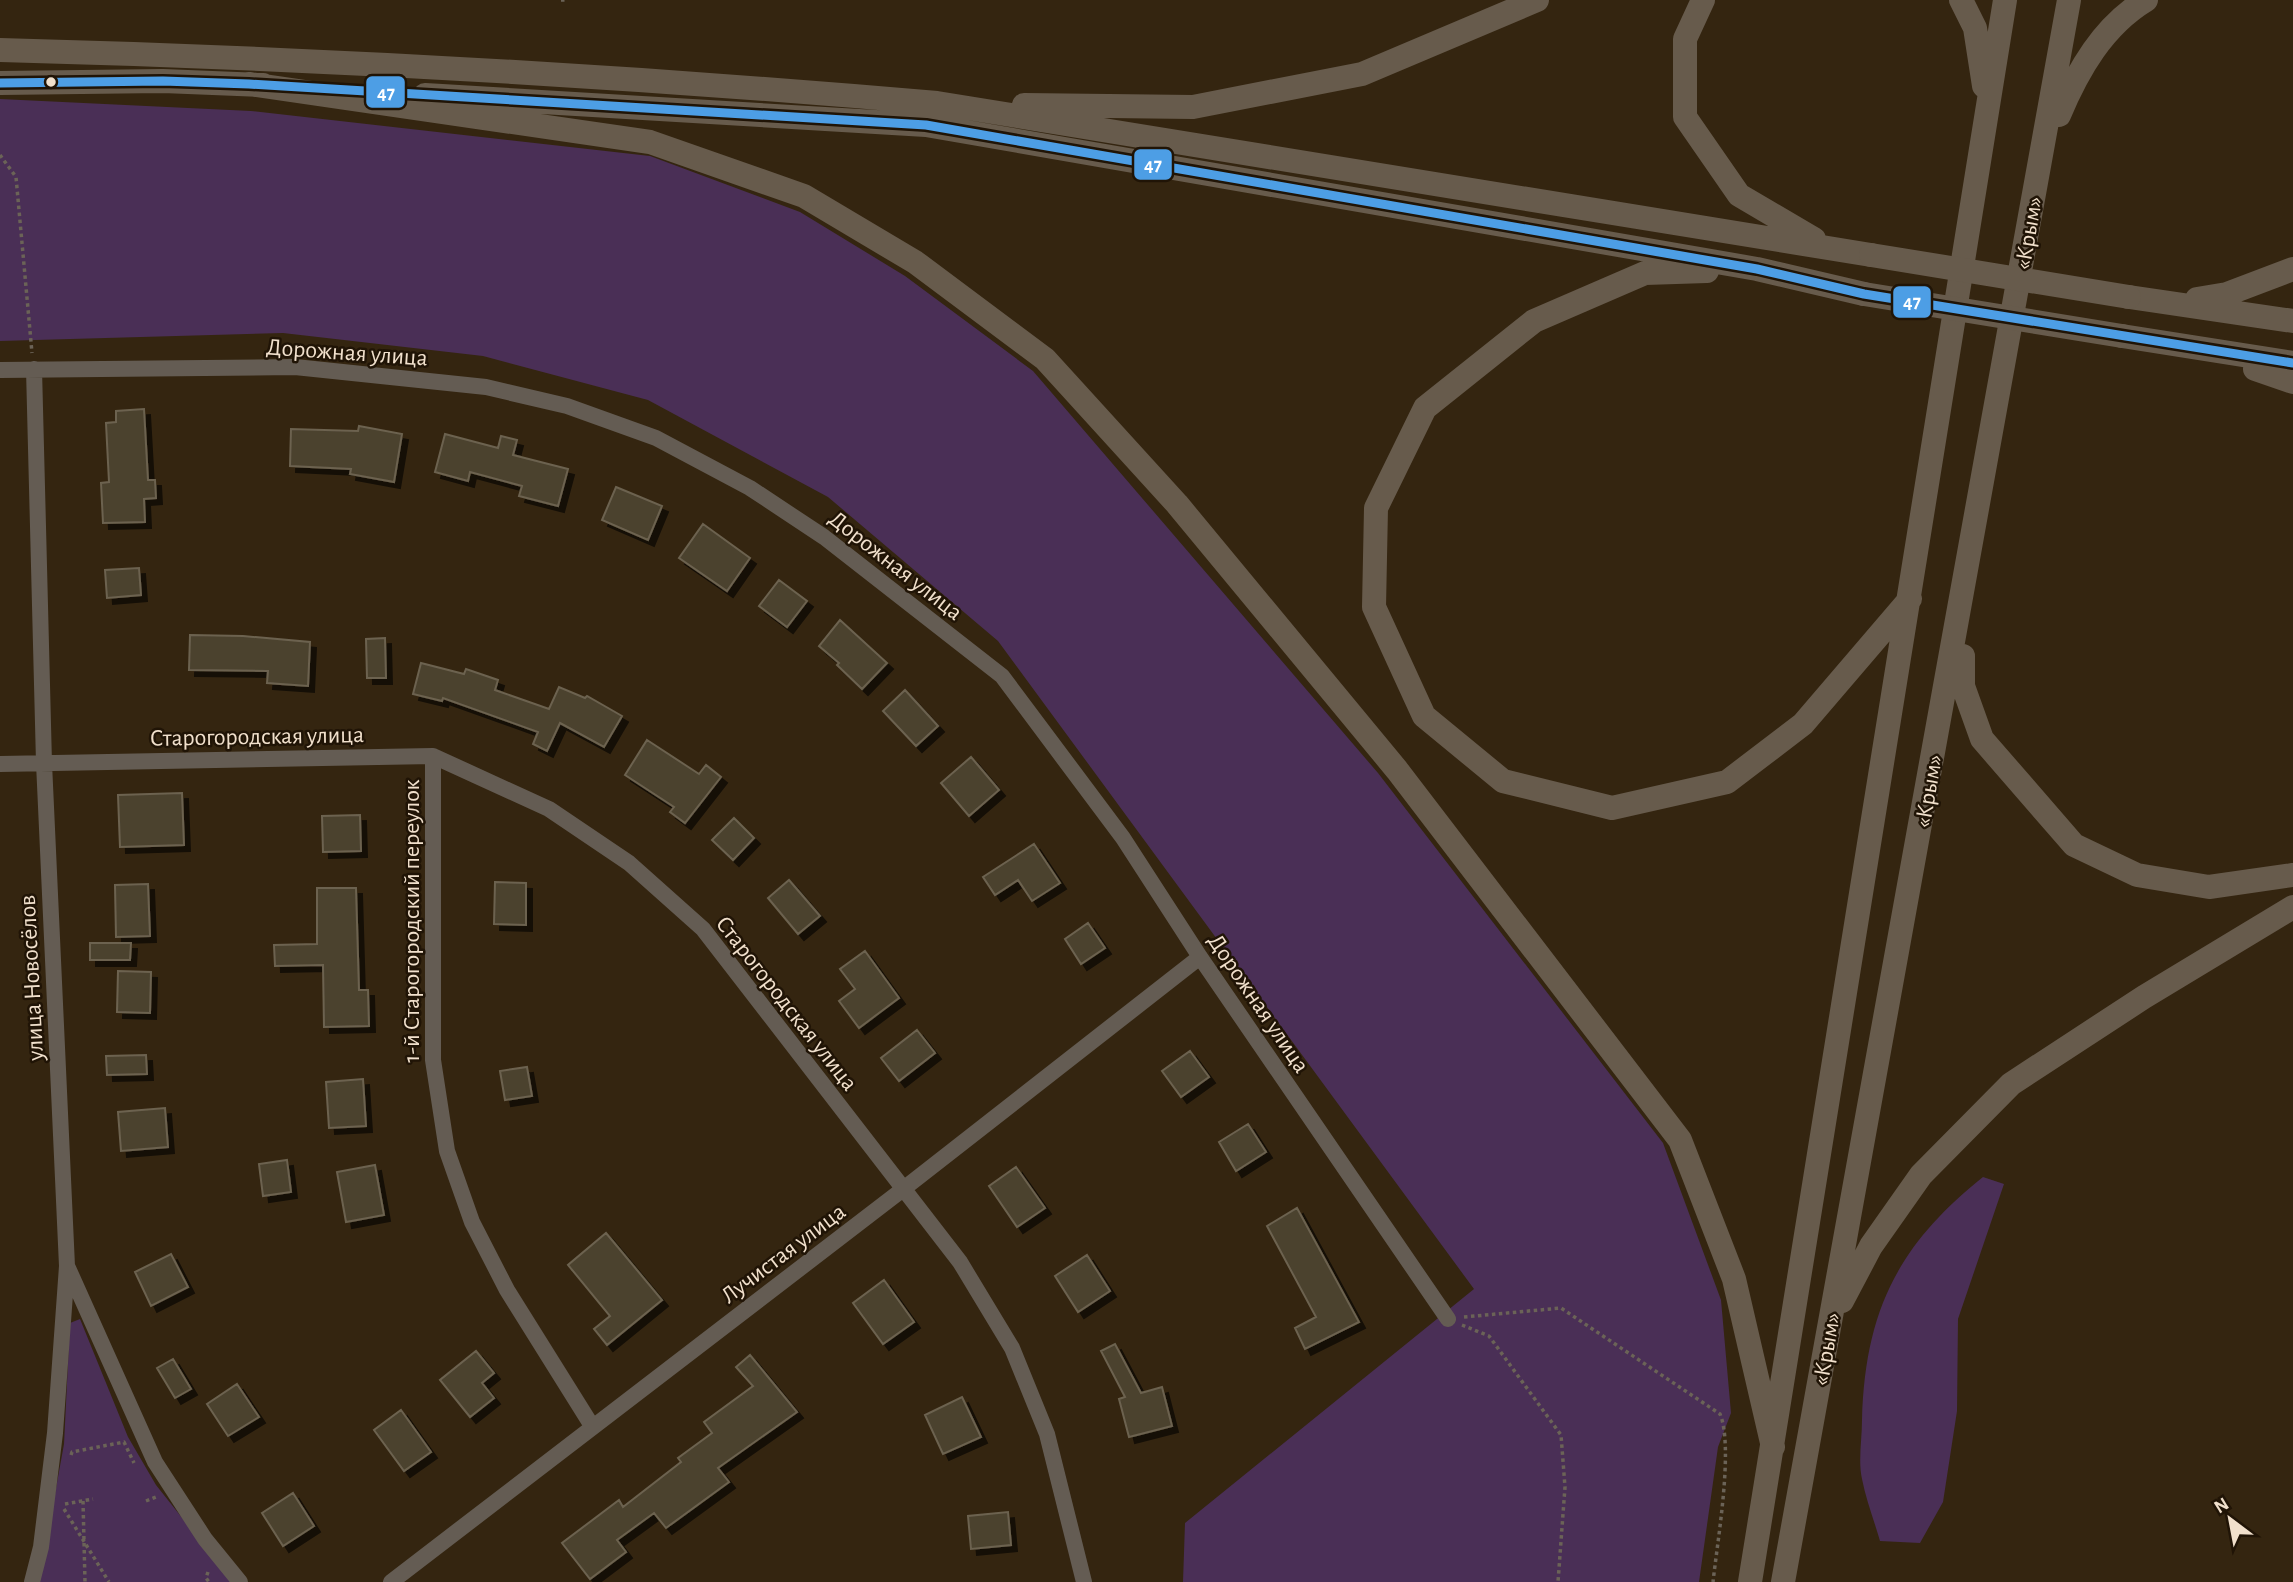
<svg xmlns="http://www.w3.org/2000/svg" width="2293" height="1582" font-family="'Alegreya Sans',sans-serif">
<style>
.green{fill:#4a2f56}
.building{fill:#4b422f;stroke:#6c624f;stroke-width:2;filter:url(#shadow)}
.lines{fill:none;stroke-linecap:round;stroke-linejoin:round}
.path{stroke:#6b6357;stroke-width:3.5;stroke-dasharray:3.5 3.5;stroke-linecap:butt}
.street{stroke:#645c53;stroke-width:16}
.primary{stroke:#675b4c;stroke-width:24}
.primary-bridge{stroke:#675b4c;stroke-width:24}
.bus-1-casing{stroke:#201406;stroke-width:14}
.bus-1{stroke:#4d9ee5;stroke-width:9}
.bus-dot{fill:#f1e0cc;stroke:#201406;stroke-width:2.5}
.labels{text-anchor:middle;stroke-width:5;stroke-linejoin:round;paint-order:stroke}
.street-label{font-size:24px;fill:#f1e0cc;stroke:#201406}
.line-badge{stroke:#201406;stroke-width:2.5}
.badge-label{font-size:19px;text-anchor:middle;font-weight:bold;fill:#fff}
</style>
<defs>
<filter id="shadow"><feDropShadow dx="6" dy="6" stdDeviation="0" flood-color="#0009"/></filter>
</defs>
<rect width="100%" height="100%" fill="#342510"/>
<path class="green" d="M0,99L251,111L650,156L800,212L905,276L1033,371L1378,773L1663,1143L1721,1300L1731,1413L1718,1447L1699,1582H1183L1185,1523L1474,1289L998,641L828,497L648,400L483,356L283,333L0,341Z
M1983,1177L2004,1184L1958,1319L1957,1411L1943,1502L1920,1543L1880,1541C1874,1520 1866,1500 1862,1479C1858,1461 1862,1439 1862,1420C1865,1311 1898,1245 1983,1177Z
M80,1319L128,1437L156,1485L233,1582H39L64,1444L70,1323Z"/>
<path class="building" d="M144,409L148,480H155L156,498L144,499L145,522L103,523L101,483L109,482L106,423L116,422V411Z
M359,426L402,434L394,482L350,474L351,469L290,466L291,429L358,431Z
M445,434L498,448L501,436L517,440L513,455L568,469L558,506L519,496L522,486L470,472L468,481L435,472Z
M616,487L662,506L648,540L602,520Z
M703,524L750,558L727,591L679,558Z
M139,568L141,595L107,598L105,570Z
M779,580L807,601L787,627L759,606Z
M840,620L887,663L862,689L837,665L839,663L819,646Z
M190,635L243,636L310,642L308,686L267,683L268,671L189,670Z
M385,638L386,678H367L366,639Z
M421,663L464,674L466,669L498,680L495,690L549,709L559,687L585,698L587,696L622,716L604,747L560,723L547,751L533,744L538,732L443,698L442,701L413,694Z
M905,690L938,726L916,746L883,711Z
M647,740L699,774L706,765L721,777L685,823L670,812L674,807L625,775Z
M971,757L999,790L969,816L941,783Z
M182,793L184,845L120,847L118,795Z
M360,815L361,851L323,852L322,816Z
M734,818L754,838L733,860L712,840Z
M1034,844L1060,883L1032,901L1018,880L995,895L983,877Z
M789,880L820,916L798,934L768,898Z
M495,882L526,883V925L494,924Z
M148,884L150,936L116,937L115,885Z
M317,888H356L359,990H368L369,1026L324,1027L323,965L275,966L274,945L317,944Z
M1088,923L1105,948L1081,964L1065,939Z
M90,943H131L130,960H90Z
M865,951L899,998L859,1028L839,1001L855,989L840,969Z
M118,971L151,972L150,1013L117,1012Z
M917,1030L935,1053L899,1081L881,1058Z
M1190,1051L1209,1077L1181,1097L1162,1071Z
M146,1055L147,1074L107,1075L106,1056Z
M527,1067L532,1096L505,1100L500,1071Z
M363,1079L366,1126L329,1128L326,1082Z
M165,1108L168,1147L121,1151L118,1112Z
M1248,1124L1266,1152L1236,1171L1219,1142Z
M287,1160L291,1192L263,1196L259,1164Z
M375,1165L384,1215L346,1222L337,1172Z
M1016,1167L1045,1208L1017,1227L989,1186Z
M1297,1208L1359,1322L1305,1349L1295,1328L1316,1317L1267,1226Z
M606,1233L662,1300L607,1345L594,1329L610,1316L568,1265Z
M171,1254L188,1287L151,1306L135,1272Z
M1087,1255L1110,1291L1078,1312L1055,1276Z
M884,1280L914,1322L883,1344L853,1303Z
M1115,1344L1141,1393L1162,1387L1172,1426L1129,1437L1119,1399L1125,1397L1101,1351Z
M476,1351L494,1373L482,1383L494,1398L470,1417L440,1380Z
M750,1355L797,1412L718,1468L729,1482L666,1528L654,1513L617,1540L626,1552L590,1579L562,1543L619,1500L623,1507L681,1462L678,1458L712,1433L704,1422L753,1386L736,1367Z
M173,1359L191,1389L175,1398L157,1368Z
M237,1384L259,1417L228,1436L207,1404Z
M962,1397L981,1437L943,1454L925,1415Z
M401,1410L431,1452L404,1471L374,1430Z
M293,1493L314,1526L283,1546L262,1513Z
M1008,1512L1011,1545L971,1549L968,1516Z"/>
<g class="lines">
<path class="path" d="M561,0H565
M0,155L16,177L32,353
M1464,1317L1561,1308L1720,1414C1734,1447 1717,1544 1713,1582
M1462,1325L1489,1336L1561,1435L1565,1487L1558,1582
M71,1455L72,1452L124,1442L134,1463
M83,1501L85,1582
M146,1501L156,1497
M65,1504L93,1499
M64,1509L109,1582
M208,1572L206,1578L209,1582"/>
<path class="street" d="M0,370L295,367L486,387L567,406L656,438L750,488L824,537L1002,676L1123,838L1200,957L1448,1319
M433,756V1060L447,1151L472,1222L507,1290L592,1426
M0,764L433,756L549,809L629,863L703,929L960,1262L1012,1348L1047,1434L1084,1582
M68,1268L155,1462L205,1539L240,1582
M32,1582L41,1547L55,1433L67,1266L44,763L34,369
M391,1582L902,1190L1200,957"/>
<path class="primary" d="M1703,0L1685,39V117L1739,195L1814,239
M1961,0L1975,28L1984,86
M0,50C312,58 626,76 937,103L1871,255
M0,83L163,81L263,85
M249,84L650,142L804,196L915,262L1045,359L1177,504L1397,770L1680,1140L1734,1279L1773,1447
M425,95L926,125L1757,269L1864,294
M1024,105L1193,107L1362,74L1537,0
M2059,115C2078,70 2103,26 2146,0
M1707,271L1645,273L1534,321L1425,408L1376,508L1374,607L1424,716L1503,781L1612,808L1727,782L1803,724L1910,599
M2129,297L2293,321
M2197,299L2227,294L2293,269
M2122,336L2293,363
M2255,369L2293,382
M1963,656V686L1982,739L2074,845L2137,875L2209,887L2293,875
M1842,1301L1871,1246L1921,1175L2011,1084L2144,997L2293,907
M1750,1582L2005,0
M1783,1582L2069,0"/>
<path class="primary-bridge" d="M1871,255L2129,297
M1864,294L2122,336"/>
<defs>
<path id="bus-1" d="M0,83L163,81L249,84L926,125L1757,269L1864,294L2293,363"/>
</defs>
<use href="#bus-1" class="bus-1-casing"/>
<use href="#bus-1" class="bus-1"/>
</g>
<circle class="bus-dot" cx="51" cy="82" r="6"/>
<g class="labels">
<g class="street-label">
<text transform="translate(2028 233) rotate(-80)" y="8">«Крым»</text>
<text transform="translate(347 352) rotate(4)" y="8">Дорожная улица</text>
<text transform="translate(896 565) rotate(38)" y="8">Дорожная улица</text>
<text transform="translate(257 736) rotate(-1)" y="8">Старогородская улица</text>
<text transform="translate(1928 791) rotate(-80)" y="8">«Крым»</text>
<text transform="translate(411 921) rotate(-90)" y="8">1-й Старогородский переулок</text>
<text transform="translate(31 978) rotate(-93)" y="8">улица Новосёлов</text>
<text transform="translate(787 1003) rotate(52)" y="8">Старогородская улица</text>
<text transform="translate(1259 1003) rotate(56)" y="8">Дорожная улица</text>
<text transform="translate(783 1253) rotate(-37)" y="8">Лучистая улица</text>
<text transform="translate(1826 1349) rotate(-80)" y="8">«Крым»</text>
</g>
</g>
<g class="line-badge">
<rect x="365" y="75" width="41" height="34" rx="7" fill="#4d9ee5"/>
<rect x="1133" y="148" width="40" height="33" rx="7" fill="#4d9ee5"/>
<rect x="1892" y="285" width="40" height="34" rx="7" fill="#4d9ee5"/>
</g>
<g class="badge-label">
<text x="386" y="99">47</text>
<text x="1153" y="171">47</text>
<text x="1912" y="308">47</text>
</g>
<g transform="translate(2230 1519) rotate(328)" stroke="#201406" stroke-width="5" paint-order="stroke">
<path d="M0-5L12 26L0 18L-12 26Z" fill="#f1e0cc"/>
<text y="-10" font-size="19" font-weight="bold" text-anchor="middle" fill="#f1e0cc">N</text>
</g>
</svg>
